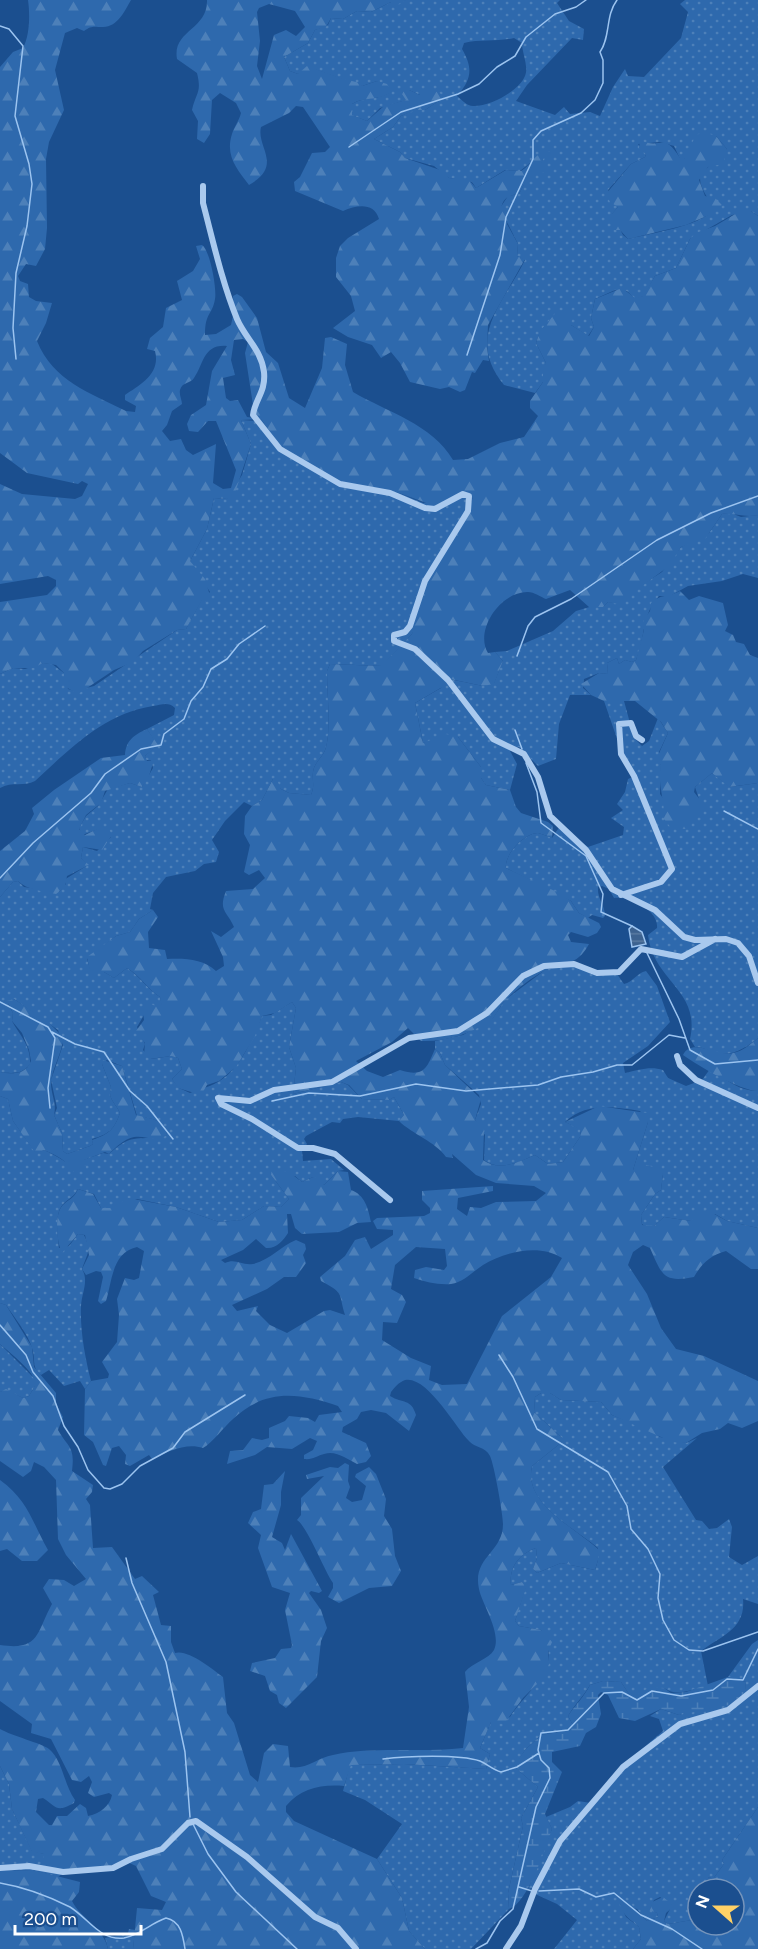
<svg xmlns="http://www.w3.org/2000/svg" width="758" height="1949" font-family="Figtree,sans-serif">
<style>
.grass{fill:url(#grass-dots);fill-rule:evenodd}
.forest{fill:url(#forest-firs);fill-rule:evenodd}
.wetland{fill:url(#wetland-marsh)}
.water{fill:url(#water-rules);stroke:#9cc4f0;stroke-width:1.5}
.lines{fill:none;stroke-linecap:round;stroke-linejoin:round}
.stream{stroke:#9cc4f0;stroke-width:1.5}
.minor{stroke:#a9c9ee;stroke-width:6}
</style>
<defs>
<pattern id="grass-dots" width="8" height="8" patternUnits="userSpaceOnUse" patternTransform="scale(1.5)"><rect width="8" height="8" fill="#2e69ad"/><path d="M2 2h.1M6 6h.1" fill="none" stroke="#4d80b9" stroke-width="1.8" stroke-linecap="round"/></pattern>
<pattern id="forest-firs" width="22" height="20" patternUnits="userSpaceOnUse" patternTransform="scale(1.5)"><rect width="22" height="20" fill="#2e69ad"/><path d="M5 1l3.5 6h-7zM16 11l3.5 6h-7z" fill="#4d80b9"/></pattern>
<pattern id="wetland-marsh" width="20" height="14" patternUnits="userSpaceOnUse" patternTransform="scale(1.5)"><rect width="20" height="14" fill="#2e69ad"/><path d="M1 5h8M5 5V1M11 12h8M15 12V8" fill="none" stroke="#4d80b9"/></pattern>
<pattern id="water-rules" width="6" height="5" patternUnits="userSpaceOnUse" patternTransform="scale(1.5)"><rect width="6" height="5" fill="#3c6290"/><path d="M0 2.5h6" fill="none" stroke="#597aa1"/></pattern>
</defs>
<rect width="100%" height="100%" fill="#1b4f8f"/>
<path class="grass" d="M406,0H560L557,3L569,21L584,29L583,40L572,38L527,85L516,101L555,115L564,107L570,114L590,112L600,116L613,87L625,69L628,76L644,77L681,38L688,12L680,4L685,0H758V216L751,211L732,215L690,239L676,268L655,276L644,296L635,299L627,291L615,290L595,299L591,318L594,327L588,336L571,325L563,312C550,319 540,328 536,343L546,363L543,382L535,393L504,385C465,337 503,304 525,260L517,256L518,244L500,208L508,196L519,194L526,180L536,173L543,159L530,163L520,171L505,170L476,188L472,182L449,178L434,166L405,158L400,152L374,139L393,127L401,116L416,109L425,110L445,97L420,95L409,90L406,100L380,108L367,121L351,115L352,104C365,96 376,101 391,92L377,81L362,86L314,69L298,74L290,71L284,57L308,43L315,30L328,25L331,18L343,19L357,11L371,12L391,2ZM514,38L522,43C522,53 529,67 525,76C519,91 489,107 473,106C467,106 462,100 457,96C472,79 473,68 462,49L464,43C480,39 497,42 514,38ZM716,136L727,149L700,175C699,188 708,198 715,209C698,227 652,233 628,239L623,235L612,214L618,207L608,190L631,164L645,157L646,154L638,144L660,142L674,146L680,159H684Z
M256,418L261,419L277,442L377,489L399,493L423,503L462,495L473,497L412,634L382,666L330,664L327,671C327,691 331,730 326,747C324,757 314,762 313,772C312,780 315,786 311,795L289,793L281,789L273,779L262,800L252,806L244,802L225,821L212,840L219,852L216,862L204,864L195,871L166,877L153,893L150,909L153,910L139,919L130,932L116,936L87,959L91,972H104L114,978L127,968C141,977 147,989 160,997L163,1009L144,1015L137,1027L145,1044L143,1050L151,1059L171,1056L178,1058L182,1069L172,1079L179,1088L190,1093C200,1089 213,1086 221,1080C242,1066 252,1039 262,1016L271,1015L292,1002L296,1008L289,1047L296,1068L293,1094L341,1082L348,1085L362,1099L389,1100L394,1097L404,1115L399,1121L358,1117L343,1119L340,1123L332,1122L306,1136L304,1139L307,1144L302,1150L303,1161L331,1159L344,1170L338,1171L324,1185L313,1177L302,1182L295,1176L271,1175L289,1199L281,1207L264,1206L242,1220L219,1222L176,1207L137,1199L112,1209L101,1208L94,1194L78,1189C73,1199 66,1199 61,1207C55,1216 58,1237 59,1248L69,1246L78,1234L84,1235C92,1252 87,1253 82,1269C89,1281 82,1292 81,1306C80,1331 85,1357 91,1381L85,1389L80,1381L64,1386L49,1370L41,1375C31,1367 36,1359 32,1348C28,1334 14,1317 6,1305L0,1303V1096L8,1099L13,1121L36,1153L44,1150C59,1156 69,1167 85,1169L83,1160L103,1153L109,1154C135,1130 138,1143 167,1135C164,1118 150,1119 137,1116L122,1066L107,1060L102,1064L111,1087C107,1099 116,1103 120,1113C114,1130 109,1134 92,1139L93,1144L90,1146L67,1154L63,1151L62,1133L54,1115L57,1108L51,1080L63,1045L58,1030L14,999L8,1004L13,1013L12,1021C20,1036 31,1045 30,1064C21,1076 12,1072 0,1073V897L13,882L18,881L24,887L59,892L66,884L64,880L88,865L81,858L83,847L97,851L111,837L99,829L82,835L79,828L86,816L98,806L108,789L130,783L142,787L153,768L151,760H146L145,756L157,745L147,729L174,715L175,708C168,701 161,705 153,706C103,714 70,749 35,781C24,787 12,781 0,788V674L13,668L25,669L43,663L52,664L64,673L68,689L75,691L94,686L177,630L186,629L202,599L210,592L190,561L207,529L214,498L227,499L242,475L251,444L241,420L257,421Z
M731,513L741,517L758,515V578L743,574L722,581L688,586L670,596H659C641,616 646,636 636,660L632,662L625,660L619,664L617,658L607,663L608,674L599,673L584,679L583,688L591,695H570L559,724L556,759L538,766L519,747L510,751L517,764L510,790L486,785L481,778V767L458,737L423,743L415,703L441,688L444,678L483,686L494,683L503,661L495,652L507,651L553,631L576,611L593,606L603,607L608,602L618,603L634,590L662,572L681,547L709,533L722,514Z
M604,701H624L634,738L642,746L649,741L658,718L668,733L659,752V761L661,765L660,794L665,801L664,819L699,799L695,787L712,773L730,787L758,783V1038C746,1048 730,1058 714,1052C707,1050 702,1047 695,1047L690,1039C701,990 653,981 648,935L657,928C659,910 629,896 614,898L609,889L602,886L598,887C597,899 605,905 605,916L603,918L592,915L588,918L579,913L571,901L506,868C504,855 524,833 538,833C542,834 548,836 552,838L560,826L588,847L623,835L624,827L611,818L623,810L617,804L625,792L628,779L635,776L623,756Z
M571,963L596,976L617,974L624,984C633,982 637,973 646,971L657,986L670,1022L648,1046L623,1063L625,1073C639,1070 650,1066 663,1070L668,1078L686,1086L702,1080L710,1069C725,1079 739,1091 758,1091V1228L727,1221L715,1214L691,1221L664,1217L654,1226L646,1227L642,1224L641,1215L655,1194L661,1190L663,1174L636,1168L633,1170L648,1122L640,1111C613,1107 587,1102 565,1122L581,1129L580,1137L563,1162L548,1164L535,1155C519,1162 499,1172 484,1160L485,1135L475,1120L481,1104L479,1095L445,1065L440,1053L435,1049V1041L463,1035L493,1018L505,1000L545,970Z
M0,1344L35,1379V1386L29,1396L23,1398L6,1390L0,1392Z
M541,1393H550L561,1400L601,1402L612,1415L652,1431L660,1437L686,1443L697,1438L663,1467L696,1520L702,1521L709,1529L717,1528L729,1519L732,1527L729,1557L742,1565L758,1556V1604L743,1599C746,1629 721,1636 701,1651L708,1686C693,1688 678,1698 664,1688L631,1697L621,1682L603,1681L590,1685C583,1697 575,1704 568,1716L573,1725L570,1730L541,1735L525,1750L517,1763L519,1771L538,1787L521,1818L523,1826L508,1893L509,1909L471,1949H425L409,1931L402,1898L377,1859L402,1824L365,1800L343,1791L350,1765L404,1764L486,1769L490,1754L480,1748L491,1722L510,1717C530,1685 564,1671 541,1630L519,1626L515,1621L526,1586L522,1582L511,1585C509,1567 519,1554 536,1548L537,1558L533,1569L537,1573L561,1563L595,1570L598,1560V1548C573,1527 523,1503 532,1466L562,1442V1438L534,1412L535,1397Z
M758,1640V1807L722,1860L724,1864L713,1879L709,1877L702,1889H698V1919L668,1924L664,1921L672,1905L660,1897L654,1900L650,1909L657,1913L658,1917L647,1921L637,1909L620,1904L626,1917L639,1927L641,1939L633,1949H554L577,1920L557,1904L535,1894L534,1888L528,1889L552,1829L546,1817L570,1807L578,1801L591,1803L621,1767L663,1731L659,1719L650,1716L661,1709L679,1715L698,1709L713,1708L745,1690L746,1682L728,1677L752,1644Z
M0,1766L9,1784L12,1809L32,1851L44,1854L46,1863L62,1874L58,1877L33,1870L0,1871Z
M129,1929L135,1930L133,1949H108L105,1938L128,1933Z"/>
<path class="forest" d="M28,0H131C125,10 118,27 103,27C94,27 92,25 84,31L77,28L65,33L55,70L64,110L49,142L46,159L47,228L45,249L36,266L26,264L18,276L20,281L28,284L29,297L36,301L52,303L46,323L37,341C53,381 90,393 126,411L135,412L136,406L125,400V395C140,385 161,374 155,351L147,349L150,338L163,327L166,308L182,300L177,281L193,271L200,259L196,246L202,245C210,250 217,289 215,299C212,316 205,312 205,335L216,334L231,325L234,311L233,296L237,294L242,297L257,318L266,352L278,363L289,398L305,408L322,368L325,338L331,337L347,344L345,365L353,392C387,412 432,424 453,460L468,459L500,443L524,437L538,416L530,408V401L543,382V370L546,363L536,343L540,331L558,310L572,313L571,325L589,336L594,327L591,318L595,299L622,288L635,298L643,296L655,276L676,268L690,239L696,233L715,226L742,210L751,211L758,216V515C745,518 735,513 722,514L705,539L681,547L669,566L618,604L608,602L603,607H589L570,590L546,599C541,597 534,592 528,592C501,591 474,630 488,653L495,652L503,661L494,684L483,686L445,678L444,686L415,703L423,743L446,734L458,737L481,767V778L486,785L510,790L516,807L521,813L548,822L553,826L552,838C548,836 542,834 538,833C524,833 504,855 506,868L559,893L571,901L579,913L599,923L601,927L597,933L588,937L571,932L568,935L571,942L589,944C576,968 564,960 544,971C531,978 514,991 504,1002C499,1007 496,1017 490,1021C471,1034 444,1042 421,1041L408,1028L392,1042L356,1061L367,1071L383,1077L400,1070C425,1078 427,1067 435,1049L440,1053L445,1065L481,1099L475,1120L484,1130L483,1160C499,1172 519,1162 535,1155L548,1164L563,1162L580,1137L581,1130L565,1122L599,1106L647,1113L648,1122L633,1170L640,1163L660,1169L663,1174L661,1190L655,1194L641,1215L642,1225L654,1226L664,1217L691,1221L699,1212L707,1210L727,1221L758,1228V1269H751L726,1251C711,1255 702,1263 694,1277C663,1283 662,1275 650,1248L643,1245L633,1252L628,1265L647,1294L661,1328L676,1349L704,1356L758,1381V1421L742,1428L728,1423L720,1429L702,1433L686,1443L672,1442L612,1415L601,1402L561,1400L550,1393H541L535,1397L534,1412L562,1438V1442L532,1466C523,1503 574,1527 598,1549V1560L595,1570L561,1563L537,1573L533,1569L537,1558L536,1548C519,1554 509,1567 511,1585L522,1582L527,1585L515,1621L519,1626L541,1630L552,1642L548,1652L549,1664L543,1678L523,1698L504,1724L491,1722L480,1748L490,1754L486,1769L404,1764L351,1765L344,1786C322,1784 301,1788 286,1806V1812L294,1821L377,1859L402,1898L409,1931L425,1949H133L137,1908L162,1910L166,1902L151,1896L136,1866L125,1861L92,1871L44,1868V1854L32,1852L12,1809L9,1784L0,1766V1729C12,1736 41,1743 49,1749C63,1761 64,1785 75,1800L74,1803C56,1813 57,1807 43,1798L38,1799L36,1812L49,1825H52L57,1816H67L80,1804L86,1808L88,1816C99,1814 110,1806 112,1795L109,1793L94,1797L88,1793L92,1782L89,1776L81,1782L72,1780L51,1739L31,1733L32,1724L0,1701V1645C40,1651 36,1633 52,1604L43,1588L49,1579L64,1580L74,1586L86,1579L66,1555L58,1539L56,1480L44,1467L34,1462L31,1471L23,1477L0,1461V1392L6,1389L23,1398L29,1396C31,1392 35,1388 35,1383C36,1373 8,1351 0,1344V1303L6,1305L32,1347L34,1367L56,1393V1404L63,1417L58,1430C69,1449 75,1446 72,1471L93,1485L92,1492L86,1499L90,1505L93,1548L112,1547L135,1579L142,1576L159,1592L153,1595L161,1625L171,1626V1642L175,1653C188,1649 212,1669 223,1677L227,1713L234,1723L250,1775L258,1782L264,1753L273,1744L288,1746L290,1767C306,1770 317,1758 333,1755C370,1746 423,1753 463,1748L469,1707L465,1672C472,1663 489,1659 494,1650C502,1633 482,1604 479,1589C472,1557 503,1553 503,1524C503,1514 494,1464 490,1456C485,1446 475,1448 469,1441C456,1428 427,1375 405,1380C399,1382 394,1388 391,1392L390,1396C403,1404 411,1398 416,1415L409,1431L386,1413L371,1410L361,1412L357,1419L343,1427L342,1432L366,1443L371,1456L366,1462L357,1464C347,1459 336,1450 324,1454C316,1456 313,1460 304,1459V1455L313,1450L317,1441L310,1438L292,1449L267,1447L255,1455L227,1464L230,1451L243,1450L252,1438L262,1440L269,1438V1428L285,1421L289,1416L308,1418L315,1422L319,1415L342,1412L338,1406C299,1393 266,1388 233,1419C224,1427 212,1443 203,1448C186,1442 168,1452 152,1459L149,1455L130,1466L125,1464L126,1455L119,1446L112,1448L106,1466L103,1465L93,1442L84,1435L85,1389L91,1381L108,1378L109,1374L102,1362L117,1342L119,1315L117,1299L125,1278L134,1280L139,1278L144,1251L137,1247C112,1252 112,1282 106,1301L101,1304L98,1301L103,1277L101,1272L96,1271L86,1275L82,1269L89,1255L85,1235L78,1234L62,1253C57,1244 54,1215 62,1206C68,1199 74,1199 78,1189L93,1194L101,1208H112L128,1198L176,1207L219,1222L242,1220L264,1206L281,1207L289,1199L271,1175L272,1170L289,1172L302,1182L313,1177L319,1178L324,1185L338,1171L348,1172L351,1190C365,1195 368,1208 371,1222L357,1223L339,1232L302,1234L295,1228L291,1214H287L288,1233C283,1241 276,1249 266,1248L256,1239L243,1250L221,1260L225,1263C236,1258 242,1266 253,1264C270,1260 281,1246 296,1240L305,1244L306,1249L303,1255L306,1263L296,1277H284L267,1289L232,1305L237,1311L258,1306L256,1311L270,1325L287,1333L324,1311L330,1310L345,1315C338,1292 345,1294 321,1281L320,1277L345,1256L355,1240L365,1237L371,1249L393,1235V1230L377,1229L373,1221L377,1218L424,1216L430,1213V1208L422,1200V1191L493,1186V1191L458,1198L457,1209L467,1216L470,1207L481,1208L496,1202L536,1201L546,1193L534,1186L496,1183L476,1175L452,1154L453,1158L446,1157C436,1142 412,1134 399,1121L404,1115L394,1097L389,1100L362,1099L349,1085L341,1082L293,1094L296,1068L289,1047L296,1008L292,1002L275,1013L262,1016L255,1036L236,1067L219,1081L207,1085L201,1095L178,1088L172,1079L182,1069L178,1058L171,1056L150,1059L144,1055L145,1043L136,1031L144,1020L143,1011L151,1004L162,1009L160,997C147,989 142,977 127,968L114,978L104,972H90L87,957L116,936L130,932L139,919L153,910L158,917L148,932L149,948L165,950L167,959C184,958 204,959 216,971L224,966L223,957L211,931L221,937L234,927C227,911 218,911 226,891L253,889L265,878L259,870L249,875L244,872L250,845L244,834L245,816L252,806L262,800L273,779L276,778L281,789L289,793L311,795C315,786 312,780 313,772C314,762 324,757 326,747C331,729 327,691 327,671L330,664L381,666L412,634L425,582L467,514L473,497L462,495L432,505L399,493L338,481L277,442L261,419L241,420L251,444L234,496L227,499L214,498L207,529L190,561L205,579L211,599L205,602L202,600L186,629L177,630L143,651L133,662L114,670L78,694L64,686V673L56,665L43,663L33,668H13L0,674V602L47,595L56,586V580L48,576L0,584V484L22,494L75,499L82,496L88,484L82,481L78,484L27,473L0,453V67L13,52L23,48C30,35 30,14 28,0ZM243,339L248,342L245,353L255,418L247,417L238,400L230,401L226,398L223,378L235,375L231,360L234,340ZM227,346L212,371L206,405L191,415L187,424L189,431L198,432L208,421H216L236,470L231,488L223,489L213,483L216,444L193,455L186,450L181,439L170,441L162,431L167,425L172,411L182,404C182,400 179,395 180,390C182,382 190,384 194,378C204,364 203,344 227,346ZM416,1247L445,1249L447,1266L444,1270L426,1267L415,1270L414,1278C426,1282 438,1285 451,1284C464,1282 472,1272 483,1265C505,1252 539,1243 562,1258L551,1277L502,1316L467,1384L442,1385L429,1380L431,1366L411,1358L382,1340L383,1322L397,1323L406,1302L402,1295L391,1289L395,1265Z
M207,0H406L393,7L391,2L371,12L357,11L343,19L331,18L326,27L315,30L308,43L284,57L290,71L298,74L307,66C325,72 341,79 360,83L362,86L377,81L387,84L392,92C375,102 365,96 352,104V115L367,121L384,106L406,100L402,94L405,88L420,95L424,89L438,92L445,97L425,110H416L401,116L393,127L374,139L400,152L405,158L443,171L449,178L469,180L476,188L506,170L521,171C533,164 537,147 554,153L543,159L541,165L546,169L545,172C531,174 525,181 519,194C508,195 502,199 501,210H506L511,215L507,224L518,244L517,256L525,259L488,325L487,348L489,361L483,360L475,373L472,372L465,390L460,392L449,387L440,389L410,382L400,363L391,352L381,358L372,345L348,337L333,328L355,311L351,296L336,277V258L340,246L348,238L379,219C374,202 357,205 343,211L295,191L294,182L300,177L312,153L325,152L330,147L303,107L296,106L289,113L261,127C256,147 284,165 249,185C237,169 225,156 232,134C234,127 239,121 241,113L236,103L220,93L212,100L210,134L204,143L197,139L198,121L192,110C196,92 202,93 197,73L177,59C172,30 208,30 207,0ZM269,4L295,11L305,27L296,36L286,30L274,35L262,79L257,66L260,41L257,12L259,8Z
M704,132L716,136L727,149L723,164L708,167L699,180L705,196L715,198L722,205L709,215L686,225L628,239L620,230H613L609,217L618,207L610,202L606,194L631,164L645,157L646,154L639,148L640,140C662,151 662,130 680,158L684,159L696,135Z
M680,591L689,600L699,596L723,603L728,625L725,631L733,635L736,642L744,644L750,655L758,658V783L729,787L712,773L695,787L694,792L704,805L686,829L671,828L664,819C665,799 657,785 661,765L656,760L668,733L661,722L635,701H604L591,695L581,684L599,673L608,674L607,663L617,658L619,664L625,660L632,662L636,660L644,630V619L650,611L651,603C659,594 670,597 680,591Z
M147,729L158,745L145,756L147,761L154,760L148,779L142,787L130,783L105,791L101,803L86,815L79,829L85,835L99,828L109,829L112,835L102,850L83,847L81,858L89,865L67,876L65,887L56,894C43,891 27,890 18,881L13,882L0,897V851L25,831L34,814L32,808L54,790L101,758L125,755C126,740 134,735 147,729Z
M14,999L47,1021L63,1037C63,1053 52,1067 51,1083C51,1095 57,1103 54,1115L62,1133L63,1151L67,1154L90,1146L93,1144L92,1140C109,1134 114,1130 120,1113C116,1103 107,1099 111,1087L102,1064L103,1060L122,1066L136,1115C150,1119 164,1118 167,1135C155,1143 146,1135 134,1137C124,1139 116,1147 109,1154L105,1152L84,1160L86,1169L73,1172C68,1161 56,1155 44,1150L36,1154L13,1121L8,1099L0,1096V1073C12,1073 25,1076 31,1061L29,1050L22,1033L12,1021L13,1013L7,1001Z
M758,1038V1091C740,1091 699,1066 683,1055C692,1037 717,1057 733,1053C743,1051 751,1044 758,1038Z
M345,1463L349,1465L348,1481L350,1487L346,1498L352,1502L362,1500L366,1486L355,1477L356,1474L369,1467L376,1474L386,1499L384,1516L392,1529L395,1556L401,1571L392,1586L369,1588L339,1603L328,1597L333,1588V1583C324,1570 307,1526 297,1520L301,1515V1498L324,1476L307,1479L306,1475L330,1467L338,1468Z
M285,1471L281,1492V1505L272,1537L282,1543L285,1550L291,1534L322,1591L319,1593L311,1591L309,1593L321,1610L327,1628L321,1641L317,1677L286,1708L279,1703L277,1695L270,1691L265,1676L250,1671L252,1663L275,1658L281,1649L291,1648L292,1645L285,1610L290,1593L272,1587L258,1548L261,1535L248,1523L253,1512L261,1509L264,1485L273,1484Z
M0,1480C28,1500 32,1522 48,1550L37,1561H22L7,1549L0,1551Z
M758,1807V1949H633L641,1939L639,1927C631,1920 619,1913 620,1900L629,1902L647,1921L658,1917L657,1913L650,1910L652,1902L663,1897L674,1906L666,1913L664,1921L668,1924L698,1919V1925H734V1889H702L709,1877L713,1879L724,1864L722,1860Z
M33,1870L80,1882L79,1892L72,1901C80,1918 104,1928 108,1949H0V1871Z"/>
<path class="wetland" d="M728,1677L746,1682L745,1693L729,1705L679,1715L661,1709L635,1721L619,1718L608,1695L601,1692L598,1695L601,1714L596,1727L586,1733L580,1746L552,1752V1762L562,1772L545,1814L552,1829C545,1849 528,1903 509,1909L508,1893L523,1826L521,1818L538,1787L519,1771L516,1763L525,1750L541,1735L570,1730L573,1725L568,1716C575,1705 584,1697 590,1685L603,1681L621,1682L631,1697L651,1687L664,1688L671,1693L686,1692Z"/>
<path class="water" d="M632,926L642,932L646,944L632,947L629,929Z"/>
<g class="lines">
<path class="stream" d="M0,26L9,29L23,46L15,116L29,164L32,184L27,226L16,273L13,328L16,359
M349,147L401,112L458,94L479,84L497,67L515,56L526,37L555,14L576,7L586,0
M467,355L500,255L506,217L533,159V140L541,131L581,113L595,100L603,83V60L600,52C611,36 605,16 617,0
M517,656L528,626L535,617L571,599L657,540L711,513L758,496
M515,730L522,749
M526,763L537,792L541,823L586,856L603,894L601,912L632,926
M724,811L758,829
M0,878L33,843L91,793L105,774L141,749L161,745L164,734L184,719L191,701L203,687L211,669L227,659L239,644L265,626
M647,953L679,1019L690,1050L715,1064L758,1060
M0,1002L48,1027L55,1038L48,1088L50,1108
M52,1032L75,1044L104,1052L130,1091L147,1106L173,1139
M272,1101L309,1093L360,1096L416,1084L466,1091L538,1085L561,1077L593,1072L617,1065H632L669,1035L685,1038
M0,1325L26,1355L33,1372L53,1396L64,1426L78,1447L88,1470L104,1488L110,1489L122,1484L140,1466L173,1448L185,1432L245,1395
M499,1355L513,1377L537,1429L608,1472L627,1506L631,1529L648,1549L660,1574L658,1598L663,1620L674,1640L689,1650L703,1651L758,1632
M126,1558L132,1583L166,1662L185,1752L190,1817
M383,1759C406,1756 459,1754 480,1761C487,1764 493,1770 501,1772L517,1767L539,1753
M193,1824L208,1854L236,1892L297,1949
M0,1883C24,1887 48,1896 70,1907C88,1918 100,1941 124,1938C140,1935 151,1923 166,1918C181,1921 183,1936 185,1949
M519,1887L532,1891
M539,1891L579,1889L596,1897L614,1893L641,1915L672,1929L702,1949
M476,1949L487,1943L500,1921L513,1909L536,1807L550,1778L549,1768L541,1760L538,1750L541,1733L568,1730L604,1693L622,1692L637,1700L652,1691L681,1696L713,1690L727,1679L743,1680L758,1649"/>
<path class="minor" d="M203,186V203C213,241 222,282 237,319C245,338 261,349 264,372C266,392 255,399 253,415L280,449L340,484L390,493L425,508L435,509L463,494L469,496L468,511L425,581L410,626L405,632L394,635V641L415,649L448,680L493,739L524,754L538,777L550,816L586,850L612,889L655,910L684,937L695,940L726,939L738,943L749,956L758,983
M621,895L661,882L672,869L634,776L621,754L619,724L631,723L636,736L642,740
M677,1056L680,1065L696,1080L758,1108
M390,1200L335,1154L313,1148H298L252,1119L221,1104L218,1098L250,1101L274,1090L332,1082L409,1038L458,1031L487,1013L523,976L544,966L574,964L597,973L619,972L641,949L682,957L715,939
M0,1868L29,1866L63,1872L113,1868L131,1859L162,1849L188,1823L196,1821L247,1857L315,1917L338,1928L356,1949
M506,1949L521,1926L535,1889L560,1841L623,1767L680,1724L728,1710L758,1686"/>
</g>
<g transform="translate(716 1907) rotate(291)"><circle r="28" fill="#1b4f8f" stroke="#7695bc" stroke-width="1.5"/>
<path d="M0-4.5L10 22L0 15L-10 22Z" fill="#ffd166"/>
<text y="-9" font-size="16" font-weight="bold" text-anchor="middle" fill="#ffffff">N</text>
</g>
<path d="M15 1925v9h126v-9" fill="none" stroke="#ffffff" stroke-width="3"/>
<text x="24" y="1925" font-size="18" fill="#ffffff" stroke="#1b4f8f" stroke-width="4.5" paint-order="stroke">200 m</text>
</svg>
